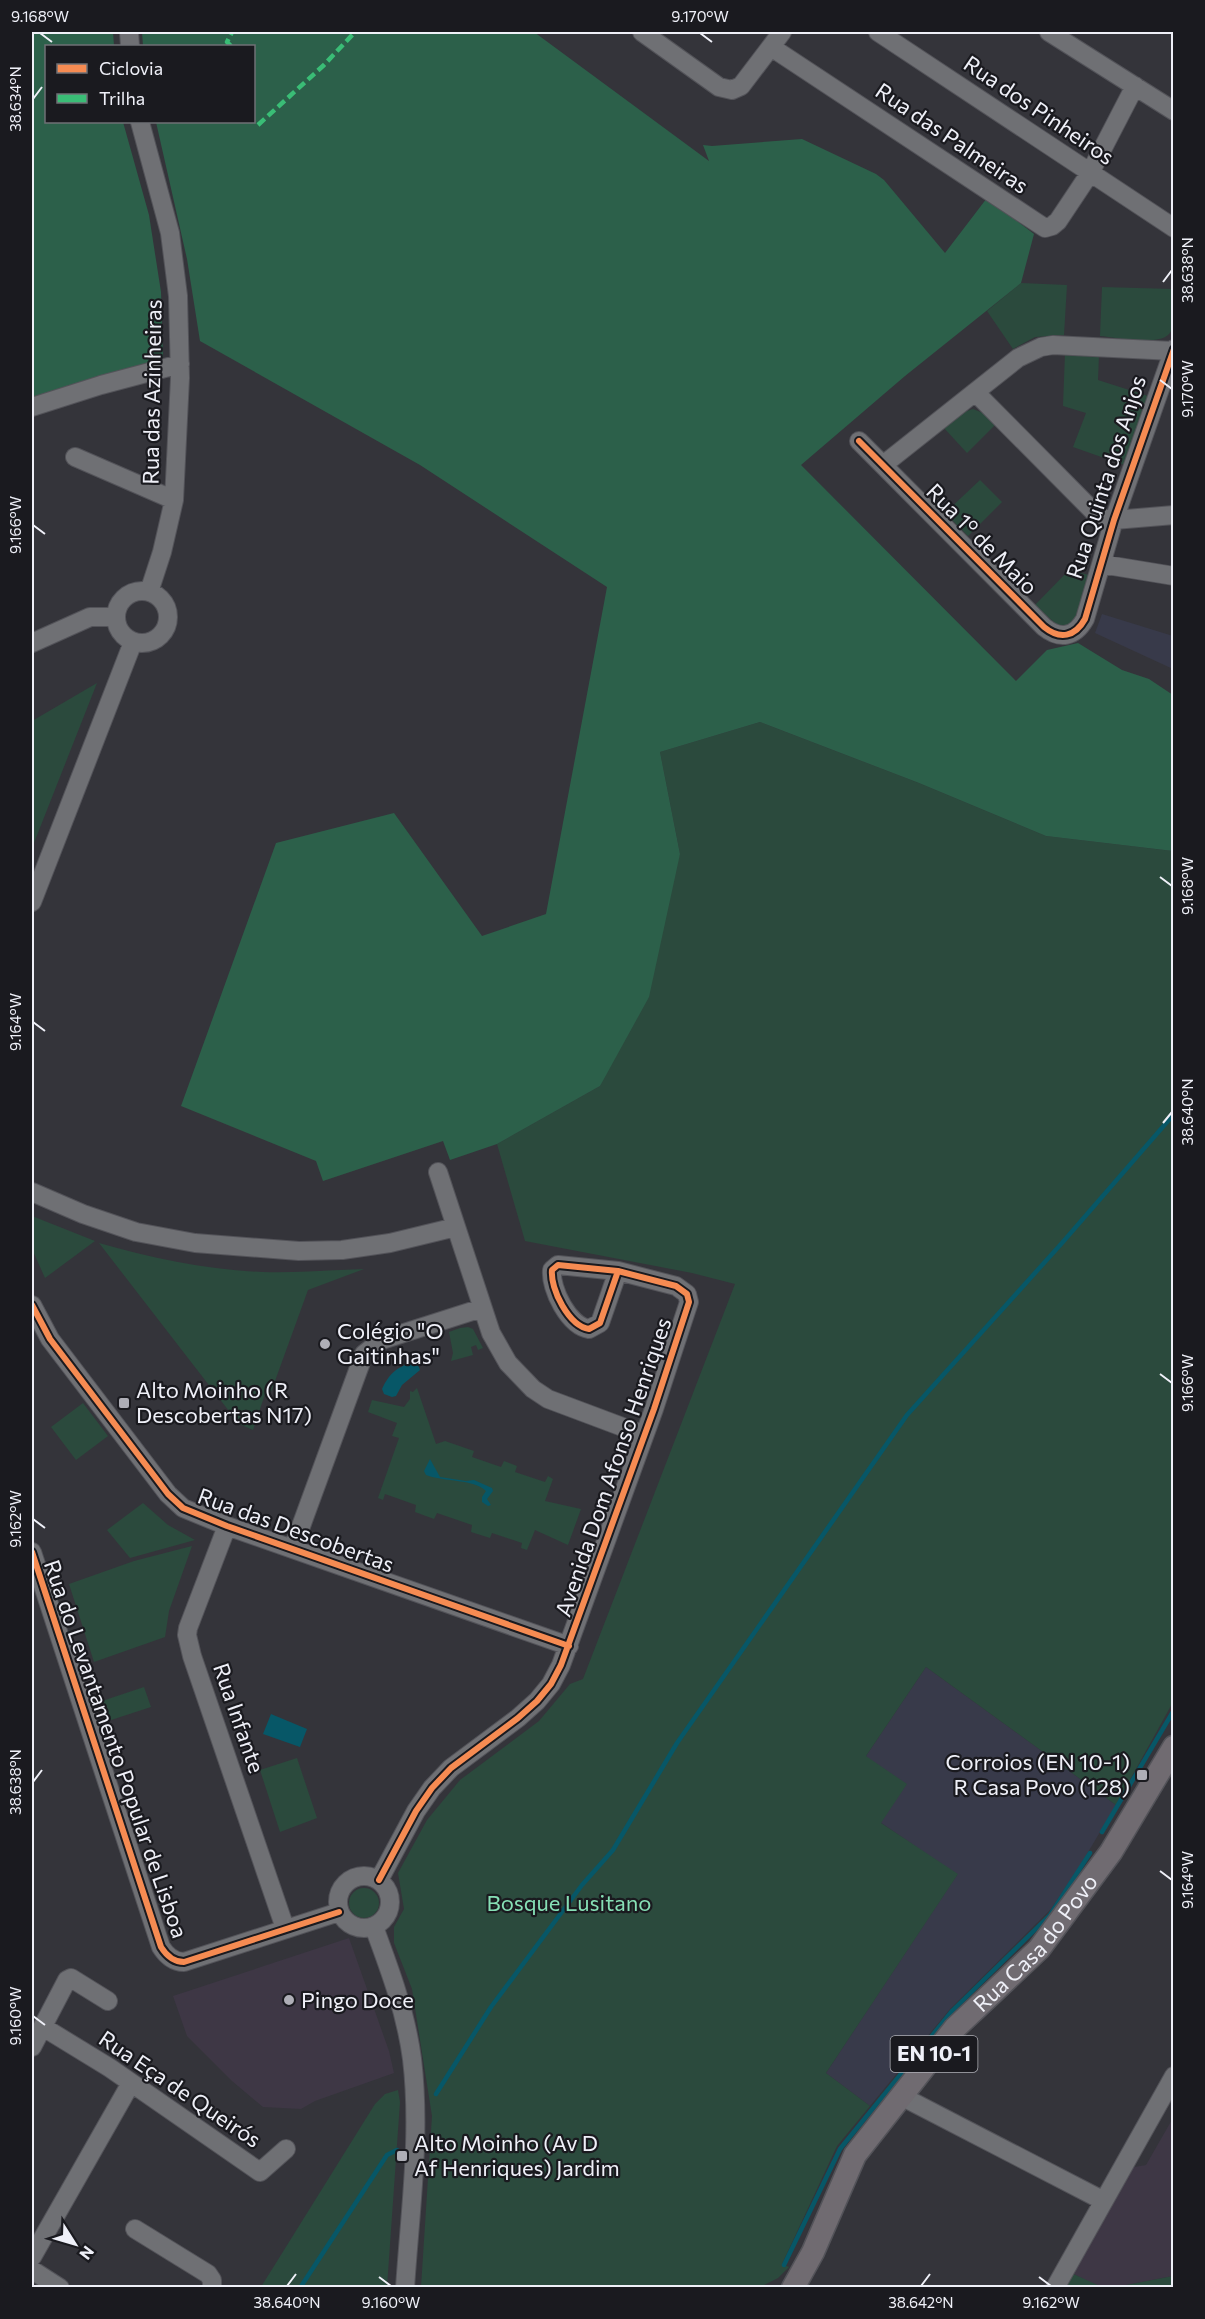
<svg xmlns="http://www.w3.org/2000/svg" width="1205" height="2319" font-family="Commissioner,sans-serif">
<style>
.commercial{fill:#3e3745}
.built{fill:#383a4a}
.green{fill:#2b4a3d}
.forest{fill:#2c604a}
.water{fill:#075767}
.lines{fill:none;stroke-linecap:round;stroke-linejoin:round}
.stream{stroke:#075767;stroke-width:4.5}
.minor-casing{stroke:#535359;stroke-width:20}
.major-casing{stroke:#535359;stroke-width:25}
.minor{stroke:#6f7074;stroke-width:18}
.major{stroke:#706b71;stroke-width:22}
.quiet{stroke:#3abd76;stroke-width:4.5;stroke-dasharray:9 4.5;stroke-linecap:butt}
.cycleway-casing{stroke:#1a1a1f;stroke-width:10}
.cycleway{stroke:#f68b52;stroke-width:6}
.ticks{fill:none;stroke:#eff0f8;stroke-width:2}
.poi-dot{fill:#aeaeb6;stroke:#1a1a1f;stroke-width:2}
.labels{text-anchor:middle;stroke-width:4.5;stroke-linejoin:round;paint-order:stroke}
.shield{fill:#1a1a1f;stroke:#afb0b7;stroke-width:1.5}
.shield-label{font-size:21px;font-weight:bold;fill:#eff0f8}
.street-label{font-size:22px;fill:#eff0f8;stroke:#1a1a1f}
.poi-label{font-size:22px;fill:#eff0f8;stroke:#1a1a1f;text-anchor:start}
.park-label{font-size:22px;fill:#86dfb5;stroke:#1a1a1f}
.neatline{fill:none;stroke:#eff0f8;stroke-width:2}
.ticks-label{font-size:15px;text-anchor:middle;fill:#eff0f8}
</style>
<rect width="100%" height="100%" fill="#34343a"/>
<path class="commercial" d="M349,1938L389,2051L394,2073L315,2101L301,2109L263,2107L232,2081L187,2036L173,1996Z
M1173,2118V2276L1116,2287L1102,2288L1069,2272L1129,2168L1146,2165Z"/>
<path class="built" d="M1102,614L1173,636V669L1095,633Z
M926,1667L1116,1805L1081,1864L1051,1909L950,2009L870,2106L826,2073L957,1875L880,1822L866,1756Z"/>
<path class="green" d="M1021,283L1067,285L1064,335L1035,337L1013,349L987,311Z
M1102,287L1173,289C1174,302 1177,320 1171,331C1164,348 1115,337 1100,336Z
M1065,354L1099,355L1098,380L1148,396L1124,465L1073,447L1086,413L1063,406Z
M973,409L983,413L995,425L967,453L944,428L964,412Z
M980,480L1002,502L968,536L945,513Z
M1069,570L1089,575C1086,587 1081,616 1072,623C1068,627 1063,626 1058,626L1035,605Z
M97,683L32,848V721Z
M760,722L919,783L1046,836L1173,851V1702L1116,1805L926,1667L866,1756L907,1784L881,1823L958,1874L826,2073L870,2106L837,2146L782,2264L789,2267L778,2278L760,2287H421L432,2116L412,1989L394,1943V1927L404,1909L398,1873L427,1820L460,1780L539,1721L570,1684L583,1679L735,1284L692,1273L525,1241L497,1144L600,1086L680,854L660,752Z
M32,1216L95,1241L45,1278L32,1249Z
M99,1243C152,1258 207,1270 263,1272C296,1273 331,1270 364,1269L308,1290L271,1392L266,1391L253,1430L239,1424Z
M460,1328L468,1327L473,1329L483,1348L478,1350L476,1345L471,1347L473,1355L451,1361L453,1353L449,1332Z
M417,1388L436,1444L445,1441L474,1451L472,1457L501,1467L504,1461L517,1466L515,1472L545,1482L548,1476L553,1479L545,1501L581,1509L568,1545L535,1530L527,1550L521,1548L522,1543L492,1533L490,1538L471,1532L472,1525L437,1513L434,1519L415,1512L416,1505L385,1494L383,1500L378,1498L399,1438L392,1436L397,1423L368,1412L372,1400L404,1407L410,1399V1391L413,1392Z
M83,1403L108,1436L76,1460L51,1427Z
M143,1503L168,1525L195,1540L130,1558L107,1530Z
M192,1546L169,1611L165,1637L94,1662L69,1584L134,1561Z
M144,1687L151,1707L108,1721L102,1701Z
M297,1758L317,1818L280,1832L260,1770Z
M349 1903a15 15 0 1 1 30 0a15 15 0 1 1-30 0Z
M398,2090L400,2102L387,2287H261L375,2104L385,2094Z
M1069,2272L1102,2287L1060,2288Z
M1173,2276V2287H1116Z"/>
<path class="forest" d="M32,32H113L114,46H46V122H123L149,215L161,292L163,357L32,410Z
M142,32H534L709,161L703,145L712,146L802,139L876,174L884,180L945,253L987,198L1034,234L1021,283L905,376L801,465L1016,681L1047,650L1078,643L1122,670L1149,679L1173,695V851L1046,836L919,783L760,722L660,752L680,854L649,997L600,1086L497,1144L450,1160L443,1141L323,1181L316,1161L181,1106L276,843L394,813L482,936L546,914L607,587L420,465L200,341L187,259L156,122H254V46H143Z"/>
<path class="water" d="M417,1362L420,1370L402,1385L396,1396L392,1397L384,1394L382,1389C390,1372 399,1365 417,1362Z
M430,1459L440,1477L466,1481L474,1480L492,1488L493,1491L487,1499L491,1505L488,1506L482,1502V1497L486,1491C475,1479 444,1482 426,1475L424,1471Z
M271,1714L307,1729L300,1747L263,1734Z"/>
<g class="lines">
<path class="stream" d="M1102,1832L1174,1710
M436,2094L491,2007L582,1885L613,1850L677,1743L907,1415L1062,1243L1174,1114
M784,2265L840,2149L952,2011L1050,1915L1090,1853
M300,2288L387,2155L397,2150"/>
<defs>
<path id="minor" d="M129,32L130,46
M642,32L719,87L732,90L741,86L782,32
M878,32L1174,228
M1049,32L1174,111
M771,47L1045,228L1052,226L1058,221L1090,173L1135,86
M140,122L170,233L178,296L180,378L174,500L162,552L149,592
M975,392L1097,515L1107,520H1114L1174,515
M32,407L101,385L180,364
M859,441L1044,627C1060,640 1075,637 1085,619L1114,520L1174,349
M75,457L174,500
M883,465L1018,358L1041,347L1053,345L1173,351
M1101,564L1174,576
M116 617a26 26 0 1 1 52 0a26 26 0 1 1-52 0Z
M32,643L90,617H116
M32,902L133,642
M438,1172L491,1333L508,1363L533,1389L548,1399L644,1435
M32,1192L83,1214L136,1232L195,1243L299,1251L342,1250L390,1243L456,1227
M32,1305L50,1339L168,1494L183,1508L227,1526L569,1646
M227,1526L188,1628L187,1635L192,1656L285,1928
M293,1548L364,1354L382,1340L482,1308
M32,1552L161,1947C166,1955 174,1962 184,1962L339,1912
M338 1902a26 26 0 1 1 52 0a26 26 0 1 1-52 0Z
M379,1880L416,1811L432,1788L451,1768L518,1718L537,1701L551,1684L561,1665L654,1409L689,1302L687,1294L676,1286L618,1271L558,1265L552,1270C550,1289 569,1326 589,1329L600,1323L618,1271
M374,1927C390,1970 406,2013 412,2059C421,2134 410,2212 405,2288
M43,2027L110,2068L260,2172L286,2149
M32,2047L67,1980L71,1978L108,2001
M901,2096L1102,2200
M135,2229L208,2274L212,2280V2288
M32,2257L131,2083
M32,2270L60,2288
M1055,2288L1174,2076"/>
<g id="major">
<path id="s1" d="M793,2288L813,2252L855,2155L955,2028L1039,1949L1111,1852L1174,1747"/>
</g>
</defs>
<use href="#minor" class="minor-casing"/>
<use href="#major" class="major-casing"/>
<use href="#minor" class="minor"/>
<use href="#major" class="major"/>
<path class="quiet" d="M231,46L227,42L232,32
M258,125L324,65L355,32"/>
<defs>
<path id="cycleway" d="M859,441L1044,627C1060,640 1075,637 1085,619L1114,520L1174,349
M32,1305L50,1339L168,1494L183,1508L227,1526L569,1646
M32,1552L161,1947C166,1955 174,1962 184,1962L339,1912
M379,1880L416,1811L432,1788L451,1768L518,1718L537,1701L551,1684L561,1665L654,1409L689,1302L687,1294L676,1286L618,1271L558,1265L552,1270C550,1289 569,1326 589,1329L600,1323L618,1271"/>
</defs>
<use href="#cycleway" class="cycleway-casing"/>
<use href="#cycleway" class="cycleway"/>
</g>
<path class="ticks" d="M40,33L52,42M700,33L712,42M33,99L42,87M1163,282L1172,270M1160,380L1172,389M33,525L45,534M1160,877L1172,886M33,1022L45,1031M1163,1123L1172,1112M1160,1374L1172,1383M33,1519L45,1528M33,1782L42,1770M1160,1871L1172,1880M33,2016L45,2025M379,2277L391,2286M1039,2277L1051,2286M287,2286L296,2274M921,2286L930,2274"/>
<g class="poi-dot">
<circle cx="325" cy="1344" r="6"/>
<rect x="118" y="1397" width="12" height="12" rx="3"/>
<rect x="1136" y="1769" width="12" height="12" rx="3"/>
<circle cx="289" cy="2000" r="6"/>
<rect x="396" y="2150" width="12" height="12" rx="3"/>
</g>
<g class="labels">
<rect class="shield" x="890.5" y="2036" width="87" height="36" rx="4.5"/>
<g class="shield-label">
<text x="934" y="2061">EN 10-1</text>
</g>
<g class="street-label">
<text transform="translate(1039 110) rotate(34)" y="8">Rua dos Pinheiros</text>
<text transform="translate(952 138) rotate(34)" y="8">Rua das Palmeiras</text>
<text transform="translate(152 392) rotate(-89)" y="8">Rua das Azinheiras</text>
<text transform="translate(1106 477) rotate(-72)" y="8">Rua Quinta dos Anjos</text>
<text transform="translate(982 539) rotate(45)" y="8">Rua 1º de Maio</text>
<text transform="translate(613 1467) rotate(-71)" y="8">Avenida Dom Afonso Henriques</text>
<text transform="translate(296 1530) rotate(20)" y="8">Rua das Descobertas</text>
<text transform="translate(239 1718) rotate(71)" y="8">Rua Infante</text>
<text transform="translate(116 1749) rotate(71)" y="8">Rua do Levantamento Popular de Lisboa</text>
<text dy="8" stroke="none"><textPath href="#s1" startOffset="426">Rua Casa do Povo</textPath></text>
<text transform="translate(180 2089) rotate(34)" y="8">Rua Eça de Queirós</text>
</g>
<g class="poi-label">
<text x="337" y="1339">Colégio "O<tspan x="337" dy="25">Gaitinhas"</tspan></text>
<text x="136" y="1398">Alto Moinho (R<tspan x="136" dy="25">Descobertas N17)</tspan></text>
<text x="1130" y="1770" text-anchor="end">Corroios (EN 10-1)<tspan x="1130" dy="25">R Casa Povo (128)</tspan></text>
<text x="301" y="2008">Pingo Doce</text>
<text x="414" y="2151">Alto Moinho (Av D<tspan x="414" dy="25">Af Henriques) Jardim</tspan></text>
</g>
<g class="park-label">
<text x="569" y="1911">Bosque Lusitano</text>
</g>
</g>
<rect width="1205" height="2319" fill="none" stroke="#1a1a1f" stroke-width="66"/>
<rect x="45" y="45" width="210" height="78" fill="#1a1a1f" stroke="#6f7076" stroke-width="1.5"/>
<rect x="57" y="64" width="30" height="9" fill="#f68b52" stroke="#6f7076" stroke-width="1.5"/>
<text x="99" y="75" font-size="18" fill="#eff0f8">Ciclovia</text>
<rect x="57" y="94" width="30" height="9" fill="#3abd76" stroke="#6f7076" stroke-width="1.5"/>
<text x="99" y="105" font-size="18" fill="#eff0f8">Trilha</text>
<g transform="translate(75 2244) rotate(127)" stroke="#1a1a1f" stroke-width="4.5" paint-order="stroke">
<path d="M0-4.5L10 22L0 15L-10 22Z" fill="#eff0f8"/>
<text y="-9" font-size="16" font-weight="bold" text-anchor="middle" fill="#eff0f8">N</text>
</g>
<rect x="33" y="33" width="1139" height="2253" class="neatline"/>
<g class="ticks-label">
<text x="40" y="22">9.168°W</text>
<text x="700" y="22">9.170°W</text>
<text transform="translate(16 99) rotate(-90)" y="5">38.634°N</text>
<text transform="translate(1188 270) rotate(-90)" y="5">38.638°N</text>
<text transform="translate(1188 389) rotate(-90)" y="5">9.170°W</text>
<text transform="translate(16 525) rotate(-90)" y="5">9.166°W</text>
<text transform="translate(1188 886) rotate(-90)" y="5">9.168°W</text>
<text transform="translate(16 1022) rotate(-90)" y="5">9.164°W</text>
<text transform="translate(1188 1112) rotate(-90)" y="5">38.640°N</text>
<text transform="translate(1188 1383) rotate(-90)" y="5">9.166°W</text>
<text transform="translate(16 1519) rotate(-90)" y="5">9.162°W</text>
<text transform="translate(16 1782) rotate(-90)" y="5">38.638°N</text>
<text transform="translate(1188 1880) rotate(-90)" y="5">9.164°W</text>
<text transform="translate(16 2016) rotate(-90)" y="5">9.160°W</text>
<text x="287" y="2308">38.640°N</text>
<text x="391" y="2308">9.160°W</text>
<text x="921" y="2308">38.642°N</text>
<text x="1051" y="2308">9.162°W</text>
</g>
</svg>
